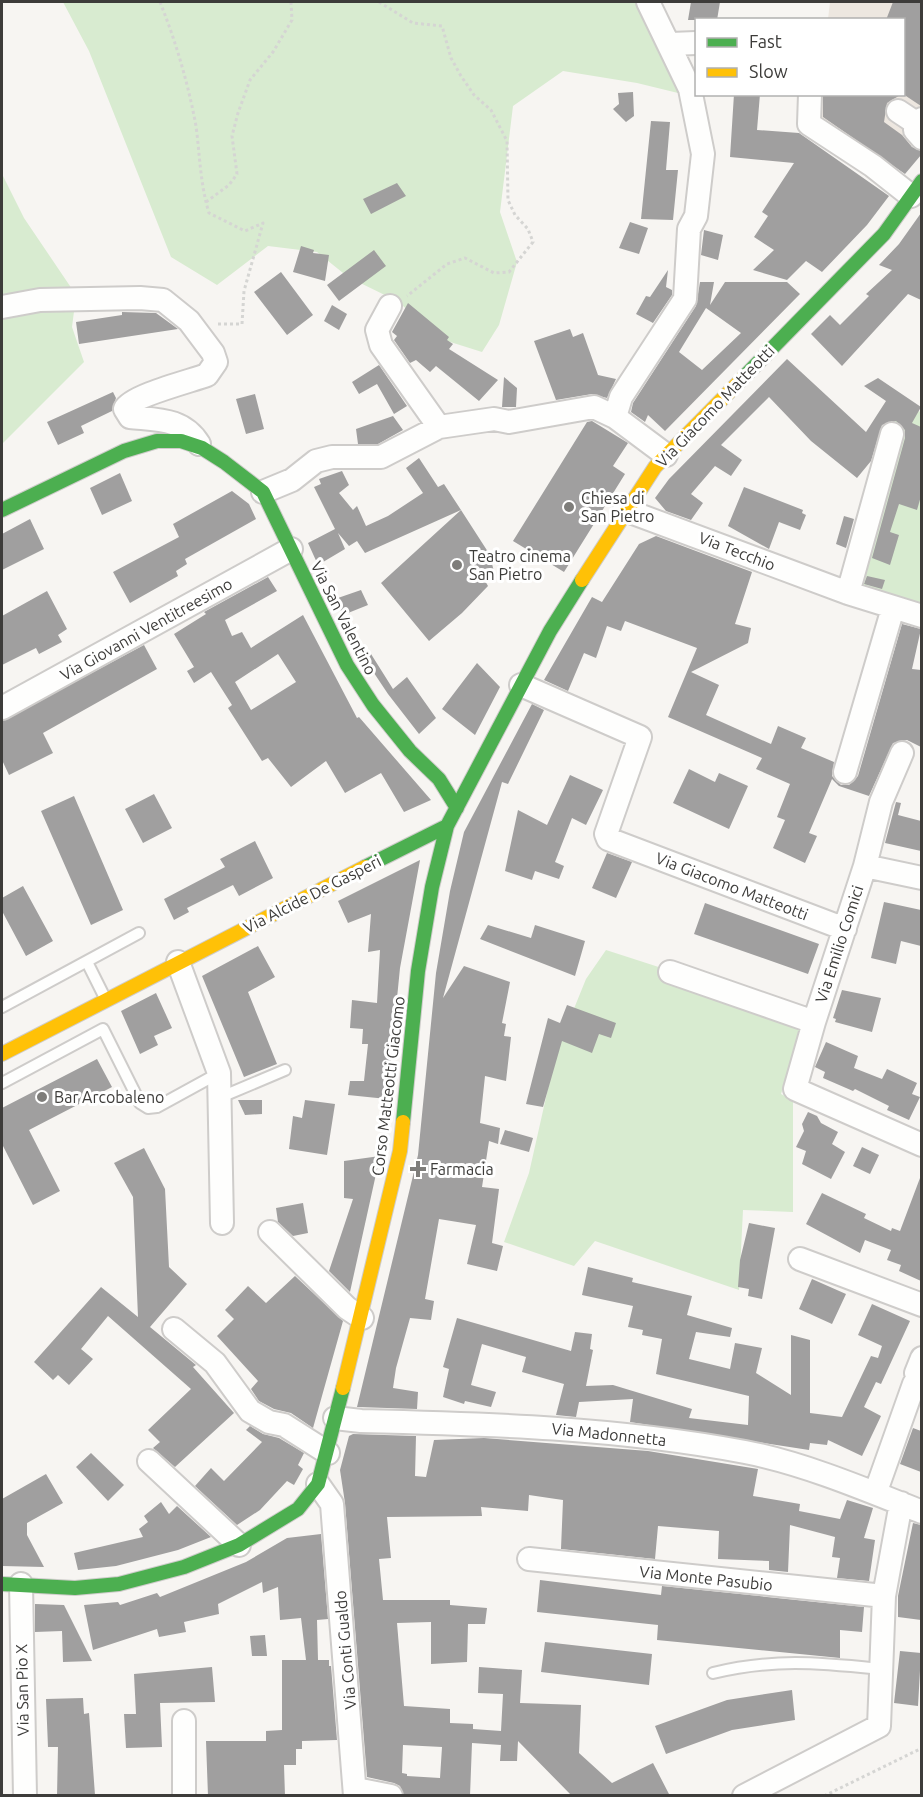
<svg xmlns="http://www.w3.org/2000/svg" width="923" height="1797" font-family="Ubuntu,sans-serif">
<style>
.built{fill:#ede7e0}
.green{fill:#d8ebd0}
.building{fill:#a09f9f;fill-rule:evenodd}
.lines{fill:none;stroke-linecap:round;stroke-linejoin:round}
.lane-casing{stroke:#ceccca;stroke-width:14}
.street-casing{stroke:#ceccca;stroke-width:26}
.fast-casing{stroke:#ceccca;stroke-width:16}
.slow-casing{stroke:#ceccca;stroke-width:16}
.path{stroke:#d5d5d3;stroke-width:3;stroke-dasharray:3 3;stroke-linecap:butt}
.lane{stroke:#fefefd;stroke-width:10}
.street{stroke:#fefefd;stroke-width:22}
.fast{stroke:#4caf50;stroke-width:14}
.slow{stroke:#ffc107;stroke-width:14}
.poi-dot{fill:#7e7d7a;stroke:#fff;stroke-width:2}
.labels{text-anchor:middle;stroke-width:6;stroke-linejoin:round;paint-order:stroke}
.street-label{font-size:16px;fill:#3d3c3a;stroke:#fff}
.poi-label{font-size:16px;fill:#3d3c3a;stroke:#fff;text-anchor:start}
</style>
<rect width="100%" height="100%" fill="#f7f5f2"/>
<path class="built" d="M830,2H921V132L891,174L813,121L816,95L904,94V20L828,19Z"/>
<path class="green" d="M63,2H653L681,55L678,93L637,83L563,71L513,106L500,212L517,262L499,325L482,352L444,340L397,301L348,277L317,252L268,246L217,285L171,257L89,51Z
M2,174L24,218L72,289L77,288L72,327L84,362L2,444Z
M895,404L921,412V608L839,581Z
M606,950L736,992L805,1021L781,1094L793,1100V1212L743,1210L739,1290L595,1241L574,1266L504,1242L529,1173L556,1053L586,979Z"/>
<path class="building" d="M691,2H720L717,20H688Z
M893,2H921V106L903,94V20H886Z
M633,92L634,116L626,122L613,109L619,104L618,93Z
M734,94H760L757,130L799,133L889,196L867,225L822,272L806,261L787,280L753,270L774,250L754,237L768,216L762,212L794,163L730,157Z
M823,94H902L887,103L884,122L902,135L912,147L921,151V155L905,174L823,117Z
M651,121L670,122L666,170H678L673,220L641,219Z
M397,183L406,196L371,214L363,199Z
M921,213V300L908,294L842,366L811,334L830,315L840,325L869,296L866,294L892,270L879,265L899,244Z
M630,222L648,228L639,254L619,248Z
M704,230L723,235L718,260L701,255Z
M301,246L314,250L313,253L329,255L325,281L293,272Z
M374,250L386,266L339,301L327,285Z
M668,270L666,287L672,290V295L653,323L636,314L646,296L650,297Z
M281,272L313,315L287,335L254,292Z
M700,282H714L710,305L725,282H787L800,294L665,431L648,415L645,422L631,412L633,403L696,306ZM706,308L741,333L702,370L679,352Z
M408,303L449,337L447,340L453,344L449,349L498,380L479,401L436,366L430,372L416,360L410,363L394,340L397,336L392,332Z
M332,305L347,314L339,330L324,321Z
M122,312L156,313L178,329L79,344L76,322L122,315Z
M570,329L573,337L583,333L598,375L616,379L607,398L592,394L556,400L534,341Z
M787,359L866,432L886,401L864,386L878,378L921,407L912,423L921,427V496L917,510L899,504L890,532L899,535L890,565L872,558L905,438V430L896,421L882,425L871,461L857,478L811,441L769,397L721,445L742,460L731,476L715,466L691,494L703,503L691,520L666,511L655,498L669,479Z
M379,365L407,406L394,414L377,384L359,394L352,382Z
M504,377L517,388L516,407H502Z
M113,392L116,398L112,411L81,426L84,433L58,445L47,422Z
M255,394L264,429L246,434L236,399Z
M393,416L403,430L378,444H358L356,429Z
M592,421L628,443L613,466L625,474L564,572L513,541L587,422Z
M419,458L438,487L444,484L461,510L365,553L357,541L349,546L338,533L345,549L318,565L308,543L335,529L314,487L321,484L319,479L342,471L349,485L339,493L353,510L357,506L366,526L388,516L423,493L406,468Z
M120,473L132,501L102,515L90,488Z
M744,487L803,510L802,513L806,515L800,530L779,522L769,549L728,526Z
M232,491L249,504L256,519L185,559L187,564L176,571L178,576L130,603L113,572L179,537L173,524Z
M461,510L490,555L494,572L484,579L488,586L462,613L429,641L381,583Z
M844,516L854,519L846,548L836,544Z
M30,519L44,549L2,570V534Z
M656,536L752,572L735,624L751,628L748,643L691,672L719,685L706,715L771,744L778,726L806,738L801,748L834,762L832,776L841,785H849L858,776L902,624L921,629L912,669L921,670V747L907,740L893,743L869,796L839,786L832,779L809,833L817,836L805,863L773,848L785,820L777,817L790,784L756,769L762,758L668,717L697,648L625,621L621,631L607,626L596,658L584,653L568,691L544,680L592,597L602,602L639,544Z
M867,576L885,580L882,589L864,584Z
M268,577L277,591L225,620L232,636L242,632L251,648L303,615L357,718L359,717L431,800L404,812L381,773L345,793L326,761L291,787L268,758L262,761L228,708L232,705L211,672L194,683L187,671L194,667L174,634L206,614L204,612ZM278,654L296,682L251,710L235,682Z
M361,590L368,605L343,615L335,599Z
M47,591L67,629L58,635L62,642L39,654L36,648L2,665V616Z
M144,645L157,669L43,733L53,753L9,775L2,760V721Z
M371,654L393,689L407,677L436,718L419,734L388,694L364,658Z
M477,663L500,687L475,735L442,709Z
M532,704L544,710L508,784L502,782L443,998L464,966L510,982L502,1023L506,1024L504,1036L511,1037L506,1081L485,1076L480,1123L500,1128L498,1144L489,1141L482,1187L499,1189L492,1243L503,1246L497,1271L467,1264L476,1225L439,1219L425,1299L434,1301L431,1320L410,1318L396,1368L393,1388L418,1392L417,1409L357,1407L418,1155L436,973L450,891L464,832Z
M689,769L715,782L719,773L748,786L729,829L673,803Z
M570,775L603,790L586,825L572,818L555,862L564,866L559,879L535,871L532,880L505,871L518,810L547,825Z
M154,794L172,828L143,843L125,809Z
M74,796L123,910L91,925L41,811Z
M896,802L901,803L898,815L921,821V851L885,843Z
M255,841L273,878L239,896L233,885L187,908L189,912L174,920L164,899L225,867L220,859Z
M607,853L632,862L616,898L592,888Z
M420,860L400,968L387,1099L348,1095L350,1081H364L368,1044H362L363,1029L350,1028L352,1000L377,1003L380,950L368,952L371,914L348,923L338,901Z
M23,886L53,941L26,956L2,911V898Z
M884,902L921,910V946L901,941L896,964L871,958Z
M705,903L819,944L808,974L694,934Z
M488,925L531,938L535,925L585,941L575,976L480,939Z
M258,946L275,977L248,992L277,1064L244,1077L202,976Z
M842,990L881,998L872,1032L835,1022L836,1019L833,1018Z
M156,993L172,1028L154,1036L158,1045L140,1054L121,1011Z
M567,1005L616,1023L611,1038L599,1034L592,1053L562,1041L543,1107L526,1104L548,1018L560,1023Z
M826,1042L858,1056L854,1068L882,1079L887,1069L917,1083L912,1094L920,1097L909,1120L887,1110L889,1106L855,1089L853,1091L823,1078L825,1072L815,1067Z
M97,1059L112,1087L29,1130L60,1191L33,1205L2,1144V1108Z
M238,1100H262V1114L245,1115Z
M305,1100L335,1104L327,1155L289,1149L293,1116L302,1118Z
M808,1112L817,1116L821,1123L838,1132L832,1144L845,1152L831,1179L802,1164L806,1151L796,1147L804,1131L802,1124Z
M505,1130L533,1138L529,1152L500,1144Z
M862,1147L879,1155L870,1174L853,1166Z
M144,1148L165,1189L169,1267L187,1284L150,1327L196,1365L193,1367L234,1413L175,1467L153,1448L160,1442L148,1430L191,1389L108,1316L81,1349L93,1359L69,1385L58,1375L53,1380L34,1362L101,1287L138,1317L133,1197L114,1163Z
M380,1156L350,1292L329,1271L353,1199L344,1198V1161Z
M920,1178L921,1281L899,1271L901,1265L887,1260L891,1250L865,1240L860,1253L806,1224L822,1193L866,1214L864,1218L891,1231L892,1228L900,1231Z
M303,1203L308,1233L293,1236L278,1222L276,1208Z
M749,1223L775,1228L762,1299L748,1296L749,1289L738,1287L740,1260Z
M588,1267L633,1278L632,1282L692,1296L687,1315L732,1328L730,1337L696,1332L689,1359L730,1369L735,1343L762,1348L756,1373L791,1395V1335L810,1340V1413L842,1417L871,1356L878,1358L882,1346L858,1335L872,1304L910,1321L881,1384L876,1382L864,1407L881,1416L862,1456L828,1440L827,1445L810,1443L809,1450L630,1422L633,1399L579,1402L576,1417L556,1415L564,1384L522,1372L526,1357L482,1344L471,1385L496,1392L491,1407L465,1401L464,1404L443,1397L449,1369L443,1367L457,1318L571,1351L575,1332L592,1334L590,1349L593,1350L586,1386L613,1385L692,1409L689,1418L748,1425L749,1396L656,1374L662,1339L642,1335L643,1330L628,1327L633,1306L582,1295Z
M295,1276L343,1321L313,1428L291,1413L274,1409L259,1401L251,1389L258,1381L217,1336L234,1319L225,1310L248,1286L266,1303Z
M812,1279L846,1294L832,1324L799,1309Z
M250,1426L263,1434L279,1438L304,1453L298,1465L303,1469L294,1485L287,1481L260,1510L237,1525L195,1486L211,1468L224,1481L262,1442L246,1430Z
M913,1428L921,1431V1472L900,1464Z
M353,1434L416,1436L415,1476L426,1477L434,1440L484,1438L648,1451L758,1469L753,1496L800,1504L799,1511L840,1519L847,1500L873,1508L864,1538L875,1540L869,1581L837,1578L840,1558L832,1557L835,1537L790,1525L788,1572L769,1570V1561L718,1559L719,1531L658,1526L655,1559L561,1549L563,1500L556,1499L529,1495L528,1511L481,1507L482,1516L387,1517L391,1558L379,1559L383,1600H450V1605L487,1608L485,1624H468L467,1662L431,1664V1622L397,1623L404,1706L450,1709V1723L473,1724V1729L501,1731L503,1694L478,1693L479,1667L522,1670L520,1703L581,1705L579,1753L612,1783L653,1763L670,1796H572L518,1741L517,1761H500L501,1745L472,1743L470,1796H404L400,1786L394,1783L367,1777L345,1503L340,1470L349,1436ZM403,1745L442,1747L440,1778L407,1776V1774L402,1773Z
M91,1453L124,1485L108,1501L76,1467Z
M46,1474L63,1503L27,1523V1535L44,1567L2,1566V1499Z
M161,1502L169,1514L177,1506L211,1537L178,1550L116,1566L78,1570L74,1553L143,1537L139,1529L148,1522L144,1516Z
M913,1523L921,1525V1620L898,1617V1596Z
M321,1534L328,1619L317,1620L318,1660H329V1666H331L337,1740L302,1741V1749H296V1765H284L285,1796H208L206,1741H266V1731L282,1730V1660H306L301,1618L280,1620L278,1587L263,1593L262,1582L218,1604L219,1614L184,1622L186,1632L159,1637L157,1629L93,1650L84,1605L118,1602L120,1605L157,1593L160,1597L246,1562L287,1538Z
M540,1580L661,1595L662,1586L864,1607L862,1632L840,1630V1658L657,1640L658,1625L537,1612Z
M35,1604L64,1605L92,1661L63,1662L62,1631L35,1632Z
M265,1635L267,1656H252L250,1636Z
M545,1642L652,1654L649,1685L541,1672Z
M900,1651L921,1653L918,1706L894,1703Z
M212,1667L215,1702L160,1703L162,1747L126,1748L124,1714H136L134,1674Z
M792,1690L795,1720L732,1730L666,1754L655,1726L727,1700Z
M83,1698L84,1714L89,1713L95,1795L57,1796L58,1747H48L46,1699Z"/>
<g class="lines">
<defs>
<path id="lane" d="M87,962L104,996
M2,1007L139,933
M2,1083L103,1029L140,1103L148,1108L157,1107L219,1073
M221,1097L285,1070
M713,1673C774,1658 820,1663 881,1669"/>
<path id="street" d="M671,44L696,43
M810,94L809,124L873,166L911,196
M898,111L916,123
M922,119L916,123L915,130L922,138
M390,306L377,330L381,345L439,427
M2,307L40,300L140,298L163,300L189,321L213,353L216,362L207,375C191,381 131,396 125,409L130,417C157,420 183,418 199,444
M615,417L621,397L685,299L689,229L696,216L703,154L690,89L648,2
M263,492L292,480L316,461L332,457H381L439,427L494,419L509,422L594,407L615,417L666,455
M625,510L848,593L922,616
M848,593L892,434
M521,685L640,737L606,834L608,839L845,929
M2,708L291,549
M845,772L893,608
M865,866L881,802L902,753
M922,878L865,866L814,1022L795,1089L922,1145
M178,962L219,1073L222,1223
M670,972L814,1022
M270,1232L347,1308L362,1318
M800,1259L922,1305
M174,1329L215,1363L250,1411L269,1422L284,1425L328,1453
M916,1373L922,1358
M335,1418L361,1421C490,1424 618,1428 745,1452C803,1463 867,1490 922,1512
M149,1461L239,1545
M318,1484L332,1504L355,1796
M876,1491L914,1384
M529,1559L884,1596
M21,1584L25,1796
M184,1721V1796
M356,1789L391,1796
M744,1796L879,1726L884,1596L901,1503"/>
<path id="fast" d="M743,378L884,234L922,181
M2,510L124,451L157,441H181L202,448L224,462L263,492L347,665L373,705L410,751L439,779L457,808
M365,867L447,826
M403,1122L418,971L432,887L447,826L550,631L582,580
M2,1584L75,1588L119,1584L184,1567L239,1545L298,1509L318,1484L343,1388"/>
<path id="slow" d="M582,580L655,467L743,378
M2,1054L365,867
M343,1388L400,1151L403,1122"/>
</defs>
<use href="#lane" class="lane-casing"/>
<use href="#street" class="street-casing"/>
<use href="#fast" class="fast-casing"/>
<use href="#slow" class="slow-casing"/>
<path class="path" d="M160,2C176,42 188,83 196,126C200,156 200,183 209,213L245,231L263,223L244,291L242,324H217
M379,2L413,23L442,26L451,58L461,76L474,95L491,110L507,141L508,200L515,215L528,229L533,242L509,272L494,273L465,258L447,264L407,296
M206,202L229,185L237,174L232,136L238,113L250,80L273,52L292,20L291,2
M824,1796L922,1748"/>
<use href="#lane" class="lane"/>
<use href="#street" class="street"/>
<use href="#fast" class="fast"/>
<use href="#slow" class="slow"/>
</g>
<g class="poi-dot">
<circle cx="569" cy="507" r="6"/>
<circle cx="457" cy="565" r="6"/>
<circle cx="42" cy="1097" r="6"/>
<path d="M415 1160h6v6h6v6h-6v6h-6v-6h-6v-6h6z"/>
</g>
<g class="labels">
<g class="street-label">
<text transform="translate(715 406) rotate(-46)" y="6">Via Giacomo Matteotti</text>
<text transform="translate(737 551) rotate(21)" y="6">Via Tecchio</text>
<text transform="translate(344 618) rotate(63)" y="6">Via San Valentino</text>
<text transform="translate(146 629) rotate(-29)" y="6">Via Giovanni Ventitreesimo</text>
<text transform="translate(732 886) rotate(21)" y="6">Via Giacomo Matteotti</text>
<text transform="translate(312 894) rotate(-27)" y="6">Via Alcide De Gasperi</text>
<text transform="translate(839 944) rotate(-72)" y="6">Via Emilio Comici</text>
<text transform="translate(388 1086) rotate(-83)" y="6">Corso Matteotti Giacomo</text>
<text transform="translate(609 1434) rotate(6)" y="6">Via Madonnetta</text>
<text transform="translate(706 1578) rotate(6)" y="6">Via Monte Pasubio</text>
<text transform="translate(345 1650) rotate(-95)" y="6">Via Conti Gualdo</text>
<text transform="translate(22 1690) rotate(-91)" y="6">Via San Pio X</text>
</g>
<g class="poi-label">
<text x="581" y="504">Chiesa di<tspan x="581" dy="18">San Pietro</tspan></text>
<text x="469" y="562">Teatro cinema<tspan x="469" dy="18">San Pietro</tspan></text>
<text x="54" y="1103">Bar Arcobaleno</text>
<text x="430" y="1175">Farmacia</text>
</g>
</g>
<rect width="923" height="1797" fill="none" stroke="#3d3c3a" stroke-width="6"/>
<rect x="695" y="18" width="210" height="78" fill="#ffffff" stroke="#b1b1b0" stroke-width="1.5"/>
<rect x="707" y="38" width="30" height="9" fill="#4caf50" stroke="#b1b1b0" stroke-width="1.5"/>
<text x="749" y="48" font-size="18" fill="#3d3c3a">Fast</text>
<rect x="707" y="68" width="30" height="9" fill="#ffc107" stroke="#b1b1b0" stroke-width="1.5"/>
<text x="749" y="78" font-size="18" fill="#3d3c3a">Slow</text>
</svg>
